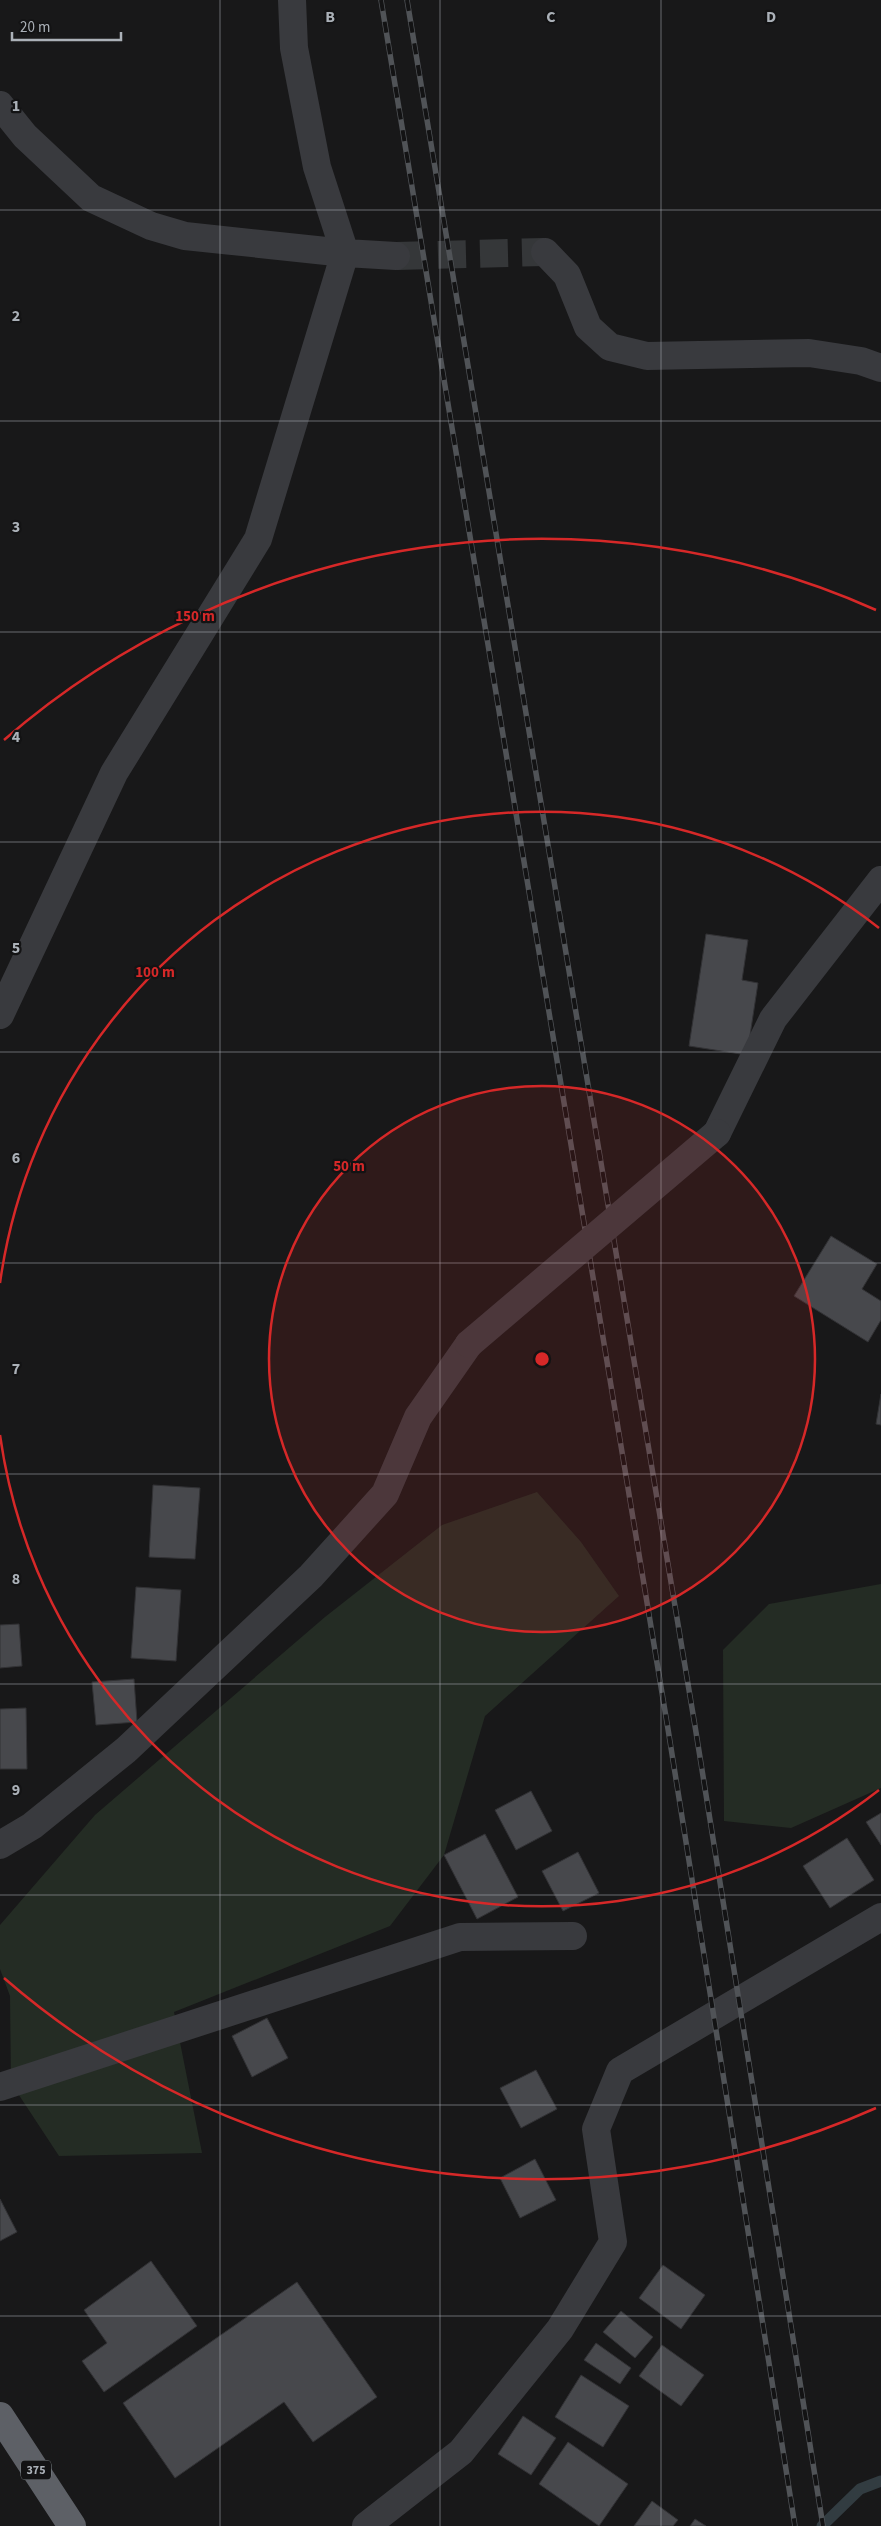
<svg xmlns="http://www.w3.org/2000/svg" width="881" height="2526" font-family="'Source Sans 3',sans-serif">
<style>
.green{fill:#242c24}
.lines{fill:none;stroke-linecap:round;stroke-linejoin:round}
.stream{stroke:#323c41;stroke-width:11}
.building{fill:#47484c;stroke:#323235}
.minor-tunnel{stroke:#353739;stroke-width:28;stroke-dasharray:28 14;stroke-linecap:butt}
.minor{stroke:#393a3e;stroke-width:28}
.trunk{stroke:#5d6066;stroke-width:28}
.rail-casing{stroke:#505357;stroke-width:5.5}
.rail{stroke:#131314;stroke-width:4;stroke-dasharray:11;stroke-linecap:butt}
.minor-bridge{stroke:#393a3e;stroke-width:28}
.grid{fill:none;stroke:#abb1b8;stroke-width:1;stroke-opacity:0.55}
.ring{fill:none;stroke:#d62828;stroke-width:2.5}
.labels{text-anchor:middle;stroke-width:4.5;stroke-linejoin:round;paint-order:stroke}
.shield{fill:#131314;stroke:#7d8287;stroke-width:1}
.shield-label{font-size:12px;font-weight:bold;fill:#abb1b8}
.grid-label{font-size:16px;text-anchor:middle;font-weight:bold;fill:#abb1b8;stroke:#131314;stroke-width:4.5;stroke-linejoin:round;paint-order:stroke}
.centre{fill:#d62828;stroke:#131314;stroke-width:2.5}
.ring-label{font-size:15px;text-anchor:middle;font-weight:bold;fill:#d62828;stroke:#131314;stroke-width:4.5;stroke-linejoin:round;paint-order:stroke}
</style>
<rect width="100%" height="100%" fill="#181819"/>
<path class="green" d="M537,1492L581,1542L619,1596L485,1716L444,1855L390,1926L174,2012L202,2153L59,2156L11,2083L10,1996L0,1969V1925L95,1815L325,1617L442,1525Z
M881,1584V1788L791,1828L724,1821L723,1650L769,1604Z"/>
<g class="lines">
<path class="stream" d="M822,2526L860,2489L881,2481"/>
</g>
<path class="building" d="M706,934L748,940L742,980L758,983L747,1055L689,1046Z
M831,1236L877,1264L862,1289L881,1301V1320L868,1342L794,1296Z
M881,1394V1425L876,1424Z
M153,1485L200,1488L195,1559L149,1557Z
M136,1587L181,1590L176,1661L131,1658Z
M19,1624L22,1666L0,1668V1625Z
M134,1679L137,1722L96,1725L92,1682Z
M26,1708L27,1769H0V1709Z
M531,1791L552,1831L516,1850L495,1810Z
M881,1813V1845L866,1822Z
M485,1834L518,1897L477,1919L444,1855Z
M847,1838L874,1880L830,1908L803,1866Z
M578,1852L599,1893L563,1911L542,1871Z
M267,2018L288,2058L252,2077L232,2036Z
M536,2070L557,2109L521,2128L500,2088Z
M535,2159L556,2200L520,2218L500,2178Z
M0,2199L17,2232L0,2241Z
M151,2261L197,2326L104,2392L82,2361L107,2343L84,2310Z
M663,2265L705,2295L681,2329L639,2298Z
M297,2282L377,2397L313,2442L284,2402L175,2478L123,2403Z
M621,2311L653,2337L635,2358L603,2332Z
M596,2343L631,2368L620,2384L584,2360Z
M662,2345L704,2375L681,2406L639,2376Z
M581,2375L629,2406L603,2447L555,2417Z
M523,2416L556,2438L531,2475L498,2454Z
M568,2442L628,2484L599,2526L539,2484Z
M652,2501L678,2520L673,2526H634Z
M695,2519L706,2526H690Z"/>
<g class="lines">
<path class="minor-tunnel" d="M396,256L545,252"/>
<path class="minor" d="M0,105L25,136L91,198L151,226L185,236L345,253L396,256
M545,252L567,275L588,327L610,347L647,356L809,353L861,361L881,368
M0,1015L114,773L258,539L345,253L317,167L294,48L292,0
M717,1133L773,1019L881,880
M0,1845L32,1826L126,1750L311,1576L385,1494L418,1417L469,1344
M0,2087L460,1937L573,1936
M366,2526L461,2452L560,2329L613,2242L596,2129L620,2071L881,1917"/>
<path class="trunk" d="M0,2416L72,2526"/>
<defs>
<path id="rail" d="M381,0L668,1729L795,2526
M407,0L695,1726L823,2526"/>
</defs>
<use href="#rail" class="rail-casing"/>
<use href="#rail" class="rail"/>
<path class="minor-bridge" d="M469,1344L717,1133"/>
</g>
<path class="grid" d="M220,0V2526M440,0V2526M661,0V2526M0,210H881M0,421H881M0,632H881M0,842H881M0,1052H881M0,1263H881M0,1474H881M0,1684H881M0,1895H881M0,2105H881M0,2316H881"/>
<circle cx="542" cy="1359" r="273" fill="#d62828" fill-opacity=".12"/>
<g class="ring">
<circle cx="542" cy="1359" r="273"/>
<path d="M879 1790A547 547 0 0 1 0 1435M0 1283A547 547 0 0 1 879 928"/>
<path d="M876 2108A820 820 0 0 1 4 1978M4 740A820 820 0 0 1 876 610"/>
</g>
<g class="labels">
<rect class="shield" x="21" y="2460.5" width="30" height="19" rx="4"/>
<g class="shield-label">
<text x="36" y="2474">375</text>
</g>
</g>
<g class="grid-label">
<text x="330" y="22">B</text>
<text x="551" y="22">C</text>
<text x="771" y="22">D</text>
<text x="16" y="111">1</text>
<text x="16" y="321">2</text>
<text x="16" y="532">3</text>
<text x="16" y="742">4</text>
<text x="16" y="953">5</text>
<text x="16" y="1163">6</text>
<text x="16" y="1374">7</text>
<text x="16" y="1584">8</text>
<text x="16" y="1795">9</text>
</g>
<circle cx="542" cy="1359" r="8" class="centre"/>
<g class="ring-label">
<text x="195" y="621">150 m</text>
<text x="155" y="977">100 m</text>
<text x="349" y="1171">50 m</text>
</g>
<path d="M12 32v8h109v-8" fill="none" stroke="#abb1b8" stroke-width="2.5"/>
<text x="20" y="32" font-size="15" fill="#abb1b8" stroke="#131314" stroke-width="4" paint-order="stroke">20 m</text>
</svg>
